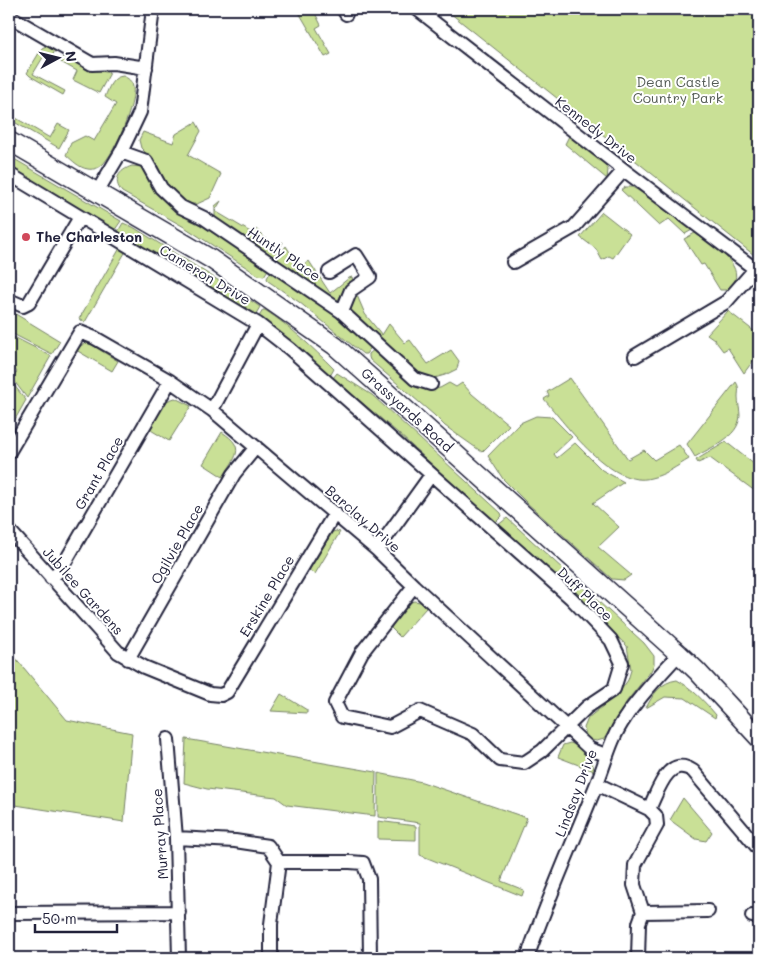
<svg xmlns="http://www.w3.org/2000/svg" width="768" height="967" font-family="Mali,sans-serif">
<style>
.green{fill:#c9e096;stroke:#768168}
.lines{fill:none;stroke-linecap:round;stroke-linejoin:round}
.street-casing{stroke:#22223b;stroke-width:16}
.secondary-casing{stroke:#22223b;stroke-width:21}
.street{stroke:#fff;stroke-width:12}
.secondary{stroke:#fff;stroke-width:18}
.poi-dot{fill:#d1495b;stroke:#fff;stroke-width:2}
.labels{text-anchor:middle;stroke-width:4;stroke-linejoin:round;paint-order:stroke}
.park-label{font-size:14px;fill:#545b56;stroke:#fff}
.street-label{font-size:14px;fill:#22223b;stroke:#fff}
.poi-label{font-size:14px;font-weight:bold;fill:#22223b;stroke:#fff;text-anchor:start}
</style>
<rect width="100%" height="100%" fill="#fff"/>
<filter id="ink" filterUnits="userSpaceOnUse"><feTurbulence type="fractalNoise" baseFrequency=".02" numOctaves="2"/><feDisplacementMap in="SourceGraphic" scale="10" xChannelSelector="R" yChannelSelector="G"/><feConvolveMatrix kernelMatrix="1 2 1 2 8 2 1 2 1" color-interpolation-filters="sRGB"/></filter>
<g filter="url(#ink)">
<path class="green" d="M297,9H323L316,15L321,25L316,28L331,54L325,57Z
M445,9H759V259Z
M46,46L55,50L52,57L49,53L45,54L33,74L65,91L63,95L30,76L27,73L42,48Z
M63,57L69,58L84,67L110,73L99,93L73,80L77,71L59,61Z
M123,76C128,78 132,81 133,87C136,104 115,153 102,165C99,168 93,170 88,169C79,168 72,160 66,155L71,143L85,136L94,141L116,104L105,97C109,87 112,77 123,76Z
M9,114L50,138L58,124L69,130L59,148L9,119Z
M196,122L201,131L188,155L221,174L210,198L197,204H188L167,188L157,164L141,148L139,140L143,132L173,143L176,134Z
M569,136L604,162L608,170L607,179L565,144Z
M9,156L121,221L114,231L9,170Z
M132,166L142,167L149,173L178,211L269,268L264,276L258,275L186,228L122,192C112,180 119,170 132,166Z
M625,187H632L641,192L692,230L685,234L669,219L659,226L621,190Z
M221,201L215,211L252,233L256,229L265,238L272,248L283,242L274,258L218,222L215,217V206Z
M602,212L630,234L613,258L609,256L602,260L596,249L580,237Z
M123,223L133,227L256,304L260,307L254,317C210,286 163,261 117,233Z
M695,233C708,243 741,261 735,280C734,283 730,288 728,290H720L704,264L701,265L684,239Z
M286,246L300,268L309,261L330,293L349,278L352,277L353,281L344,289L337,302L277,259Z
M120,248L126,251L85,322L79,319Z
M271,271C307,293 340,319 372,346L366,354H363L299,302L268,281L267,278Z
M356,293L365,314L382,335L389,324L405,343L410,340L428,364L451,350L459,361L457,369L445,375L431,379L417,371L378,337L354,319L351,312L350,294Z
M9,310L60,341L52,354L9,332Z
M263,310H265C291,327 312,347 334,369L330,376L257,320Z
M728,311L759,335V353L744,373L728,348L723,351L714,339L707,334Z
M14,337L51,356L27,398L11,377L17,372L9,362V341H11Z
M86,343L92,345L118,361L112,371L76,350L82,345Z
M376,348L429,389L440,388L449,383L456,387L462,383L472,394L509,425L482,452L445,426L434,415L370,360L369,357V354Z
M337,373L372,395L501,513L502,516L495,523L398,433L333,378Z
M570,378L628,459L644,450L654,460L679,445L689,459C677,466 665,475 651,478C612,489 566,425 544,399L549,396L547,392Z
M9,379L26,400L9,430Z
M736,382C740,388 738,391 738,397C738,403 740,410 740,416C738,438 711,447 695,457L687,444Z
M175,398L191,406L169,441L149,429L166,401Z
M536,416L552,417L572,437L554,454L557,458L575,443L602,470L624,482L593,503L619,527L598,547L631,575L624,580L612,579L527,503L503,479L488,456L520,423Z
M222,432C247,448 235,457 223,477L203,464Z
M726,442L759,468V494L710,458L698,463L696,460Z
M507,518L644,643L654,656V664L651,671L627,701L604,739L597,741L591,740L586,735L584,728L588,718L619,693L628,680L631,670L627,646L580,601L497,526Z
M336,531L340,532L315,574L307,569L329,533Z
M414,601L420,602L426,608L400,637L391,628L406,604Z
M9,650L67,720L132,733L124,822L9,804Z
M677,680C692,688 705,702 716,715L715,718L685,698L665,697L646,708C653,694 661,682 677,680Z
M281,694L307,710V713L271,711Z
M186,739L376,772L375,816L287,805L276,797L207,789L184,783Z
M570,743C581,746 594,760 594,771L558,757L563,745Z
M378,773L422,782L527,818L501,881L524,890L522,896L420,855V823L378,817Z
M683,798L712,832L706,841L696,839L670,820Z
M378,821L416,826V840L378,839Z"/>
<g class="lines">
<defs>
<path id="street" d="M343,9L346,14
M417,9L624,170L759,272
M9,16L92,64L114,63L146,68
M121,152L146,161L161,188L181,207L204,218L342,312L415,379L431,384
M9,174L258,324L290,349L571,598L611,640L622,663L614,689L587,707L542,751L524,763L500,760L473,734L420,711L390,727L342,717L335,703L362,652L414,586
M97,192L121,152L140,112L153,9
M513,262L574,227L624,170
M329,272L356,255L370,277L351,290L342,312
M9,300L23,306L29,303L80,217
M635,356L726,302L755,269
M212,410L258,324
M9,452L80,332L95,338L170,381L212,410L377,550L414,586L590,749L606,755
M9,530L118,652L144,667L210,694L221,695L227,692L335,513
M377,550L431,475
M51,578L61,569L170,381
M128,659L234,474L256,447
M168,739L176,838L179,958
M597,784L649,809C658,791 668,754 693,771L759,849
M176,838L235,841L268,846L279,862L271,924V958
M279,862H350L363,863L369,879L370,958
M643,912L634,885L635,865L657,825L656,816L649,809
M643,912L708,911
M9,913L179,912
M752,916H759
M527,958C547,901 572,845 595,788C605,765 610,739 625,718C640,695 660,675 679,654
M638,958L639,923L643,912"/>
<path id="secondary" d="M9,141L211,259L335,346L679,654L697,671L759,738"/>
</defs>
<use href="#street" class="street-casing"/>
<use href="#secondary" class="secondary-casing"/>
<use href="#street" class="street"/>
<use href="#secondary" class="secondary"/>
</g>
</g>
<circle class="poi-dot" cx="26" cy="237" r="5"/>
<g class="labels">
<g class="park-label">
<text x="678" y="87">Dean Castle<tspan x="678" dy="16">Country Park</tspan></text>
</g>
<g class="street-label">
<text transform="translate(596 130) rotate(38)" y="5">Kennedy Drive</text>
<text transform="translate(284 254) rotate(34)" y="5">Huntly Place</text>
<text transform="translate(205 275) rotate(31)" y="5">Cameron Drive</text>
<text transform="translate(407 410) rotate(42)" y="5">Grassyards Road</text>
<text transform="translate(99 473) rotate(-60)" y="5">Grant Place</text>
<text transform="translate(363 519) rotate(41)" y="5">Barclay Drive</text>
<text transform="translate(177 544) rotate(-60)" y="5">Ogilvie Place</text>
<text transform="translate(83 591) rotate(48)" y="5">Jubilee Gardens</text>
<text transform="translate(585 594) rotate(44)" y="5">Duff Place</text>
<text transform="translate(267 596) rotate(-59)" y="5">Erskine Place</text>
<text transform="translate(576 793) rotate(-69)" y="5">Lindsay Drive</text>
<text transform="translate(160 834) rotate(-94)" y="5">Murray Place</text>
</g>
<g class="poi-label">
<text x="36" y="242">The Charleston</text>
</g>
</g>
<rect width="768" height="967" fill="none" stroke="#fff" stroke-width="30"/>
<rect x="15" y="15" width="738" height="937" fill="none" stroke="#22223b" stroke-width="2" filter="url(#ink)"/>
<g transform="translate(58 58) rotate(83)" stroke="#ffffff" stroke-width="4" paint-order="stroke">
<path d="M0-4L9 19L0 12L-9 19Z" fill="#22223b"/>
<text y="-8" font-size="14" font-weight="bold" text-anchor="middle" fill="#22223b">N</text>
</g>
<path d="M35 924v8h82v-8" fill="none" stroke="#22223b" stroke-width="2.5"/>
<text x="42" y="924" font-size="15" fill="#22223b" stroke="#ffffff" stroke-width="4" paint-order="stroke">50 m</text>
</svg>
